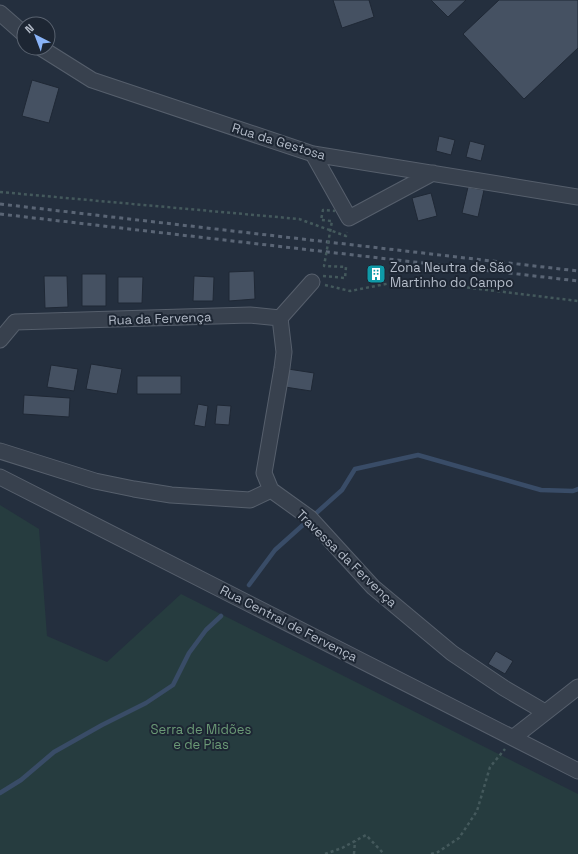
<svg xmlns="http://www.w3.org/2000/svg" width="578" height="854" font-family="'Space Grotesk',sans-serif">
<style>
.green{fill:#263c3f}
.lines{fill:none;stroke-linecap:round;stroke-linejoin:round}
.stream{stroke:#394c67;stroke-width:4.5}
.building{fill:#455162;stroke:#1f2835}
.minor-casing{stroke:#565f6c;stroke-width:17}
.path{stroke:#44595c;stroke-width:2.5;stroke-dasharray:3 3;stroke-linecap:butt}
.minor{stroke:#38414e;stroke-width:15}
.rail{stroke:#5a6575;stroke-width:3;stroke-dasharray:4 4;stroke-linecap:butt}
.path-bridge{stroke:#44595c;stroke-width:2.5;stroke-dasharray:3 3;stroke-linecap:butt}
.labels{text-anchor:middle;stroke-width:4;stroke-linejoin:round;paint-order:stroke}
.street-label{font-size:13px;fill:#b4bcc9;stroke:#1d2633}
.poi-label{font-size:13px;fill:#b4bcc9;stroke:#1d2633;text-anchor:start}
.park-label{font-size:13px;fill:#6b9a76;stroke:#1d2633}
</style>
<rect width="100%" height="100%" fill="#242f3e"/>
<path class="green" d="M0,505L39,529L47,636L107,662L181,594L578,794V854H0Z"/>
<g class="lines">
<path class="stream" d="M249,585L275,550L342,490L355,469L418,455L541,490L573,491L578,489
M0,793L21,780L54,752L102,725L146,703L173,685L189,653L206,630L221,616"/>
</g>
<path class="building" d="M333,0H369L374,17L342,28Z
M431,0H466L448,17Z
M499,0H578V48L524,99L463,34Z
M32,80L59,88L49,123L22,116Z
M439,136L455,140L451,155L436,151Z
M470,141L485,145L481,161L466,157Z
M468,187L484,190L478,217L462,213Z
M431,193L437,216L418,221L412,198Z
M373,269L381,270L380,278L372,277Z
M254,271L255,299L229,301V272Z
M82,274H106V306H82Z
M44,276H67L68,307L45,308Z
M194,276L214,277L213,301H193Z
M118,277H143L142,303H118Z
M91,364L122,369L117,394L86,389Z
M51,365L78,369L74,391L47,387Z
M288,369L314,373L311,391L285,387Z
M137,376H181V394H137Z
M24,395L70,398L69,417L23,414Z
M198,404L208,406L205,427L194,425Z
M217,405L231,406L229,425L215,424Z
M496,651L513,661L505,674L488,664Z"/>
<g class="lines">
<defs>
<path id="minor" d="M0,13L24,34
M41,48L92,80L313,154L578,197
M313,154L349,218L433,173
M280,318L284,352L282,368L264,473L271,490L310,518L373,587L452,653L504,688L545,712
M0,340L15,322L250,315L280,318L312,282
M0,451L95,481L134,489L171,495L250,500L271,490
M0,477L578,771
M514,737L578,687"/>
</defs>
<use href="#minor" class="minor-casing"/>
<path class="path" d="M0,192L299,219L346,236L347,232
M325,285L350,291L391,283L422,282L578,301
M325,854L342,848L366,835L384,854
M354,854L355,841
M431,854L438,852L459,838L477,811L490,767L505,749"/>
<use href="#minor" class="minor"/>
<path class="rail" d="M0,204L578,271
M0,214L578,281"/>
<path class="path-bridge" d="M323,276L345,278L346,267L324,266L332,221L321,220L323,210L335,211"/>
</g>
<defs>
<symbol id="building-square" viewBox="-11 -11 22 22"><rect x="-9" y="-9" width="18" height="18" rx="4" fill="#0f9aa8" stroke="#1d2633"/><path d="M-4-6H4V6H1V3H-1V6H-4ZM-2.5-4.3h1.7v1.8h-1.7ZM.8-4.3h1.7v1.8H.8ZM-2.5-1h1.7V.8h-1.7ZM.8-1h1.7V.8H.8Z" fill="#fff"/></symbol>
</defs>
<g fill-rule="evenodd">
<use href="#building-square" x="365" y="263" width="22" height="22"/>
</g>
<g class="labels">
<g class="street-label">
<text transform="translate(279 141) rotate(17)" y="5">Rua da Gestosa</text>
<text transform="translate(160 318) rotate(-2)" y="5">Rua da Fervença</text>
<text transform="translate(347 558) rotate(44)" y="5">Travessa da Fervença</text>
<text transform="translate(289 623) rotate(27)" y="5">Rua Central de Fervença</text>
</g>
<g class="poi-label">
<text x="390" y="272">Zona Neutra de São<tspan x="390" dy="15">Martinho do Campo</tspan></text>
</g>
<g class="park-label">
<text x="201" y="734">Serra de Midões<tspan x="201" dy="15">e de Pias</tspan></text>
</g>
</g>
<g transform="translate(36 36) rotate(318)"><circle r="19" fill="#1d2633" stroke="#59626f"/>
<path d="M0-3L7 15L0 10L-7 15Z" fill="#8ab4f8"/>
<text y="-6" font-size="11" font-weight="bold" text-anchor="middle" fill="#b4bcc9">N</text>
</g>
</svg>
